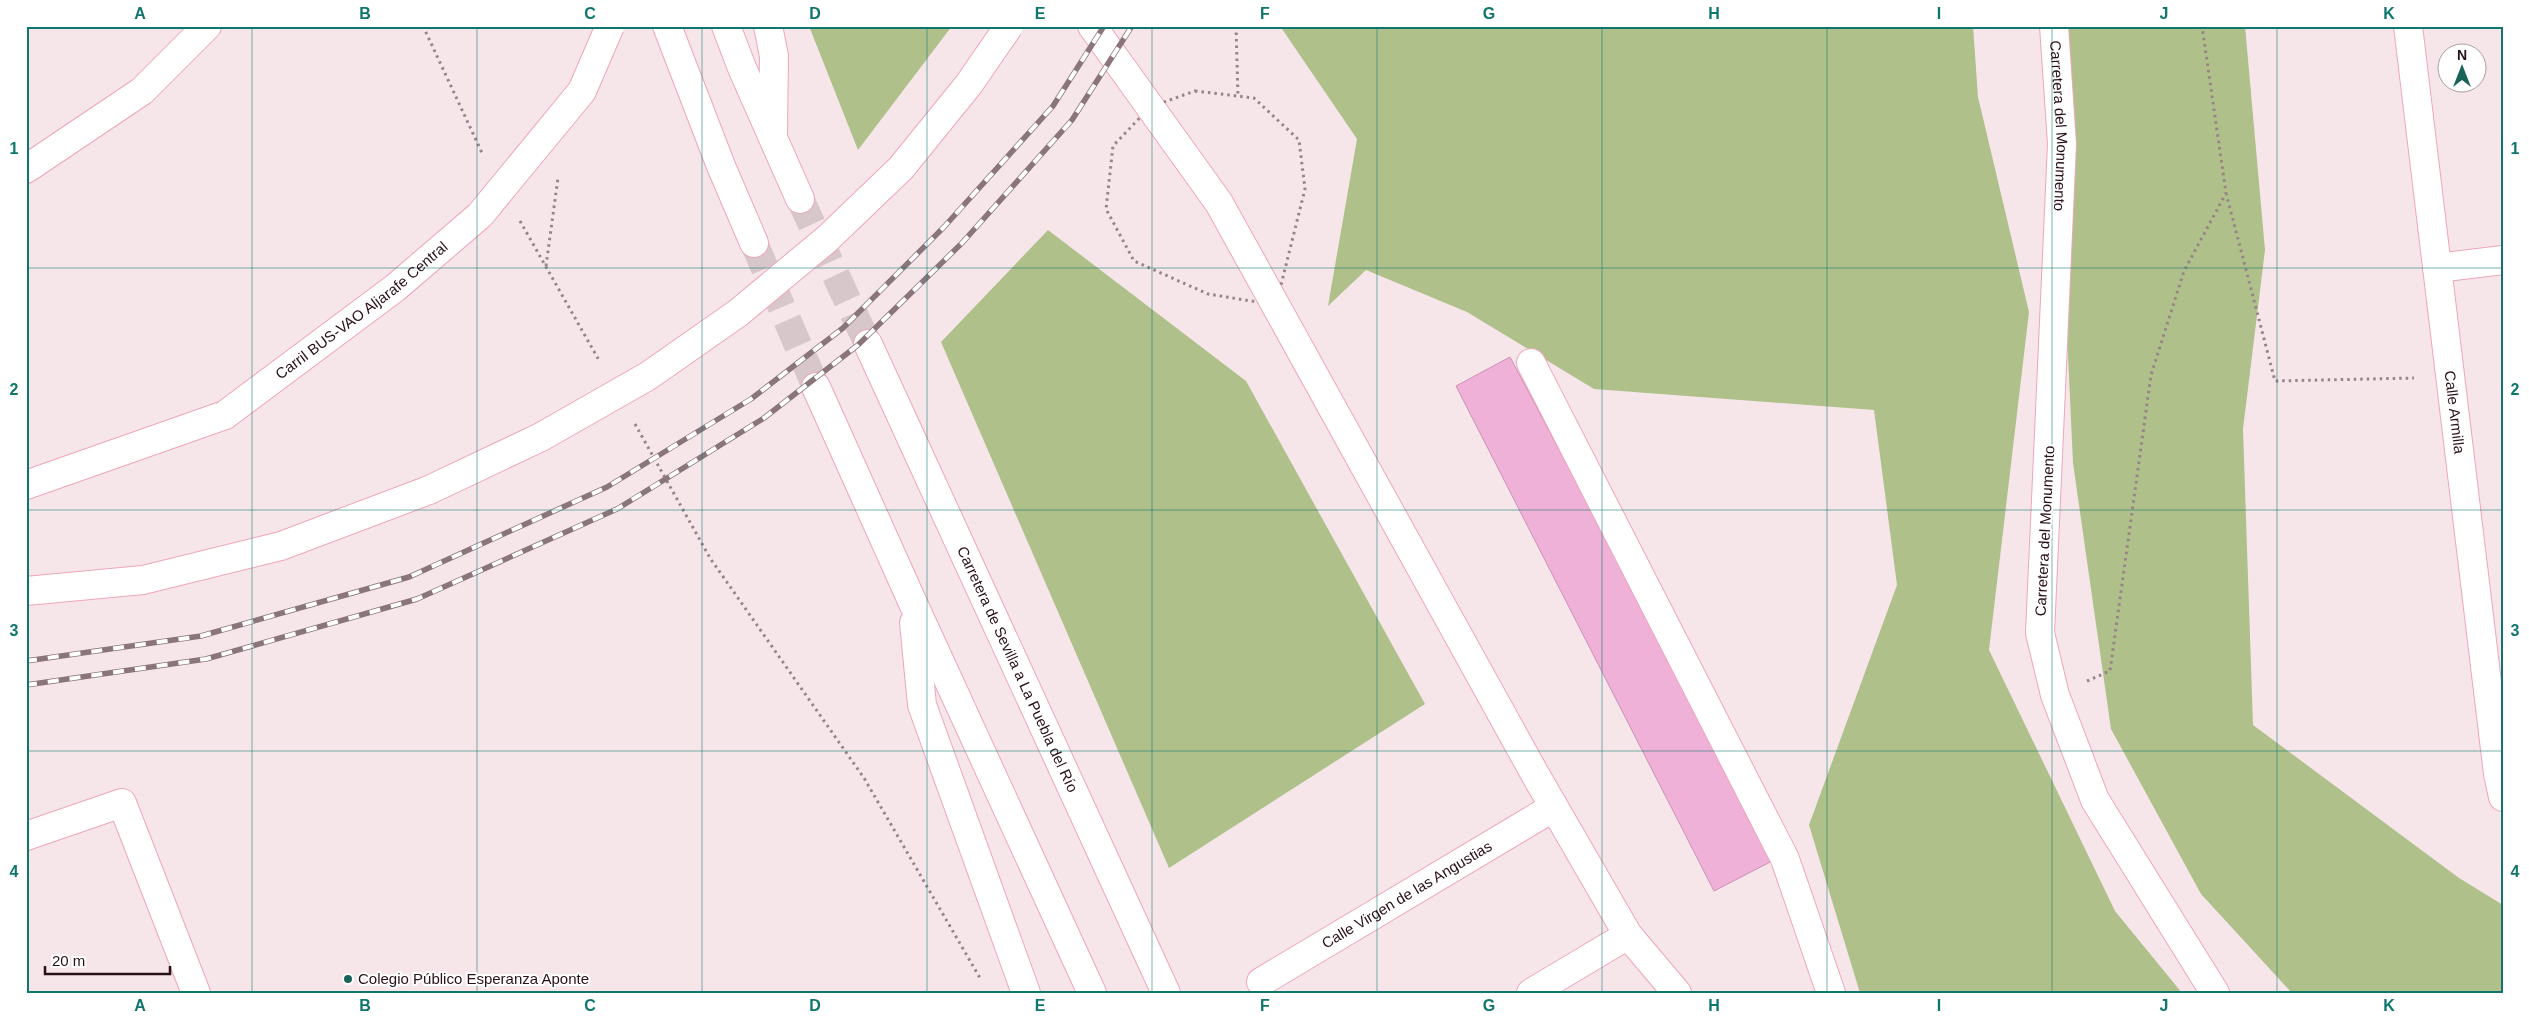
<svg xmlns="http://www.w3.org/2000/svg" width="2529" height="1019" font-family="Helvetica,sans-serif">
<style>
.green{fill:#afc08a}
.building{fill:#f0b1d8;stroke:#cc8fb5}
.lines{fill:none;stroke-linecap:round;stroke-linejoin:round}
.highway-tunnel{stroke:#d7c6ca;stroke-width:28;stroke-dasharray:28 14;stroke-linecap:butt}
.minor-casing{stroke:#eea6b9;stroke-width:30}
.major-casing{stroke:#eea6b9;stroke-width:30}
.highway-casing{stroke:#eea6b9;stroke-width:30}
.path{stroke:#978388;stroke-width:3;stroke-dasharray:2.5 4;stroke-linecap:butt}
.minor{stroke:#fff;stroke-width:28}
.major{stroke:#fff;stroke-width:28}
.highway{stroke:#fff;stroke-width:28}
.rail-casing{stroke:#8a757b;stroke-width:5.5}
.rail{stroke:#fff;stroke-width:4;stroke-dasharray:11;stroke-linecap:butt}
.major-bridge-casing{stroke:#eea6b9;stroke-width:30;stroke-linecap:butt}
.major-bridge{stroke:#fff;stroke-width:28}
.grid{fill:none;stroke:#0f766e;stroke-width:1;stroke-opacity:0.55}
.poi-dot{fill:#1a6359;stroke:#fff;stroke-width:2}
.labels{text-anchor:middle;stroke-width:4;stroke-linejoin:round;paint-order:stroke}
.street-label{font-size:15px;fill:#2a1018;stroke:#fff}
.poi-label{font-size:15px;fill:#2a1018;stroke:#fff;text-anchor:start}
.neatline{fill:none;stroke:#0f766e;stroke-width:2}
.grid-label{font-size:16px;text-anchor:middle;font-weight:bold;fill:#0f766e}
</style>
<rect width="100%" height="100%" fill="#f6e6ea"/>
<path class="green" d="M809,26H952L858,150Z
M1280,26H1973L1978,97L2029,312L1989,650L2115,911L2182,993H1860L1809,825L1897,585L1874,410L1594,389L1467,312L1366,270L1328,306L1357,139Z
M2049,26H2245L2265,250L2243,429L2253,725L2459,878L2503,905V993H2292L2201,894L2111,729L2073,463L2060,184Z
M1048,230L1246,381L1425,704L1169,868L941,342Z"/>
<path class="building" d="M1510,357L1776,859L1714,891L1456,386Z"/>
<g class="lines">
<path class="highway-tunnel" d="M800,199L868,344
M754,243L816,387"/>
<defs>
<g id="minor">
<path d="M1092,26L1219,203L1536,776L1628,935L1677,993"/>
<path id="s1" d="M2054,26L2062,144L2040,633L2055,695L2095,800L2215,993"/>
<path id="s2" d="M2408,26L2498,774L2503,797"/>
<path d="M2437,268L2503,260"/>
<path d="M1531,363L1785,859L1831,993"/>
<path d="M26,836L122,803L196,993"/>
<path id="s3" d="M1261,982L1554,807"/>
<path d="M1531,993L1628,935"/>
</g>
<path id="major" d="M26,169L142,91L207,26
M26,485L225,415
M26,591L143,580L281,546L429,490"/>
<g id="highway">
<path d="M667,26L721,166L754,243"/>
<path d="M726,26L742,68L800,199"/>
<path d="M768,26L774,56L773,132"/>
<path id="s4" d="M868,344L1166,993"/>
<path d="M816,387L912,601L1092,993"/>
<path d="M914,623L922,705L1026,993"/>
</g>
</defs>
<use href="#minor" class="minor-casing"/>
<use href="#major" class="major-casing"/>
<use href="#highway" class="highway-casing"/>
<path class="path" d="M423,26L483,155
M1236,26L1238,96
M1195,91L1254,98L1299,140L1305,189L1276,305L1208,294L1134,261L1106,209L1113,146L1150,107Z
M2226,193L2275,381L2414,378
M520,221L600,362
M546,266L558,178
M635,424L710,558L864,778L980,978
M2087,681L2110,671L2151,375L2184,271L2226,193L2202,26"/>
<use href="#minor" class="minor"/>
<use href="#major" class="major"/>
<use href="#highway" class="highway"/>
<defs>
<path id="rail" d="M26,661L201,636L409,577L607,487L751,399L843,328L944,227L1053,106L1104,26
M26,685L206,659L417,599L617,509L764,418L858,345L962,243L1072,120L1132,26"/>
</defs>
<use href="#rail" class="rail-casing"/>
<use href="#rail" class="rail"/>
<defs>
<g id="major-bridge">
<path id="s5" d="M225,415L395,288L480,215L582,91L610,26"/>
<path d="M429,490L541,437L648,376L738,313L827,239L901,168L969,84L1009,26"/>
</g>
</defs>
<use href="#major-bridge" class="major-bridge-casing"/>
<use href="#major-bridge" class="major-bridge"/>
</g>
<path class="grid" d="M252,26V993M477,26V993M702,26V993M927,26V993M1152,26V993M1377,26V993M1602,26V993M1827,26V993M2052,26V993M2277,26V993M26,268H2503M26,510H2503M26,751H2503"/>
<circle class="poi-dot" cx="348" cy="979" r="5"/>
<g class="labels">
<g class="street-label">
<text dy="5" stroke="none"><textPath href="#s1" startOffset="100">Carretera del Monumento</textPath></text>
<text dy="5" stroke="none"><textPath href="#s5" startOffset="172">Carril BUS-VAO Aljarafe Central</textPath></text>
<text dy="5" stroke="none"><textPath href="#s2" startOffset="389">Calle Armilla</textPath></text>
<text transform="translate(2045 531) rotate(-87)" y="5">Carretera del Monumento</text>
<text dy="5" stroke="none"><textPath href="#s4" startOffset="358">Carretera de Sevilla a La Puebla del Río</textPath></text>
<text dy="5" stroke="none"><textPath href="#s3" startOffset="170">Calle Virgen de las Angustias</textPath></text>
</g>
<g class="poi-label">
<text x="358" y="984">Colegio Público Esperanza Aponte</text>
</g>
</g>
<rect width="2529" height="1019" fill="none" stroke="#ffffff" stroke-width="55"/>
<g transform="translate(2462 68)"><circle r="24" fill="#ffffff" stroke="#aa9fa3"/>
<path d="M0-4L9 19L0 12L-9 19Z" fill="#1a6359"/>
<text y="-8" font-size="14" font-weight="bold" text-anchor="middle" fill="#2a1018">N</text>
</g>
<path d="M45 966v8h125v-8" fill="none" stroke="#2a1018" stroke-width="2.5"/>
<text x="52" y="966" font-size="15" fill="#2a1018" stroke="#ffffff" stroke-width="4" paint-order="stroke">20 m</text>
<rect x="28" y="28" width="2474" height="964" class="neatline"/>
<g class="grid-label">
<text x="140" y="19">A</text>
<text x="365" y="19">B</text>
<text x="590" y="19">C</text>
<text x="815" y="19">D</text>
<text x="1040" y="19">E</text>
<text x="1265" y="19">F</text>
<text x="1489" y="19">G</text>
<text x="1714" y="19">H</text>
<text x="1939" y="19">I</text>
<text x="2164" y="19">J</text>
<text x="2389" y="19">K</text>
<text x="14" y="154">1</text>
<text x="2515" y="154">1</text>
<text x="14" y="395">2</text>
<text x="2515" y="395">2</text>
<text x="14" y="636">3</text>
<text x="2515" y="636">3</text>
<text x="14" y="877">4</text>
<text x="2515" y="877">4</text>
<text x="140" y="1011">A</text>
<text x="365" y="1011">B</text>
<text x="590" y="1011">C</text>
<text x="815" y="1011">D</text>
<text x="1040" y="1011">E</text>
<text x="1265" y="1011">F</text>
<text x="1489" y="1011">G</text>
<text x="1714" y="1011">H</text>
<text x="1939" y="1011">I</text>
<text x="2164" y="1011">J</text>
<text x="2389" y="1011">K</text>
</g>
</svg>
